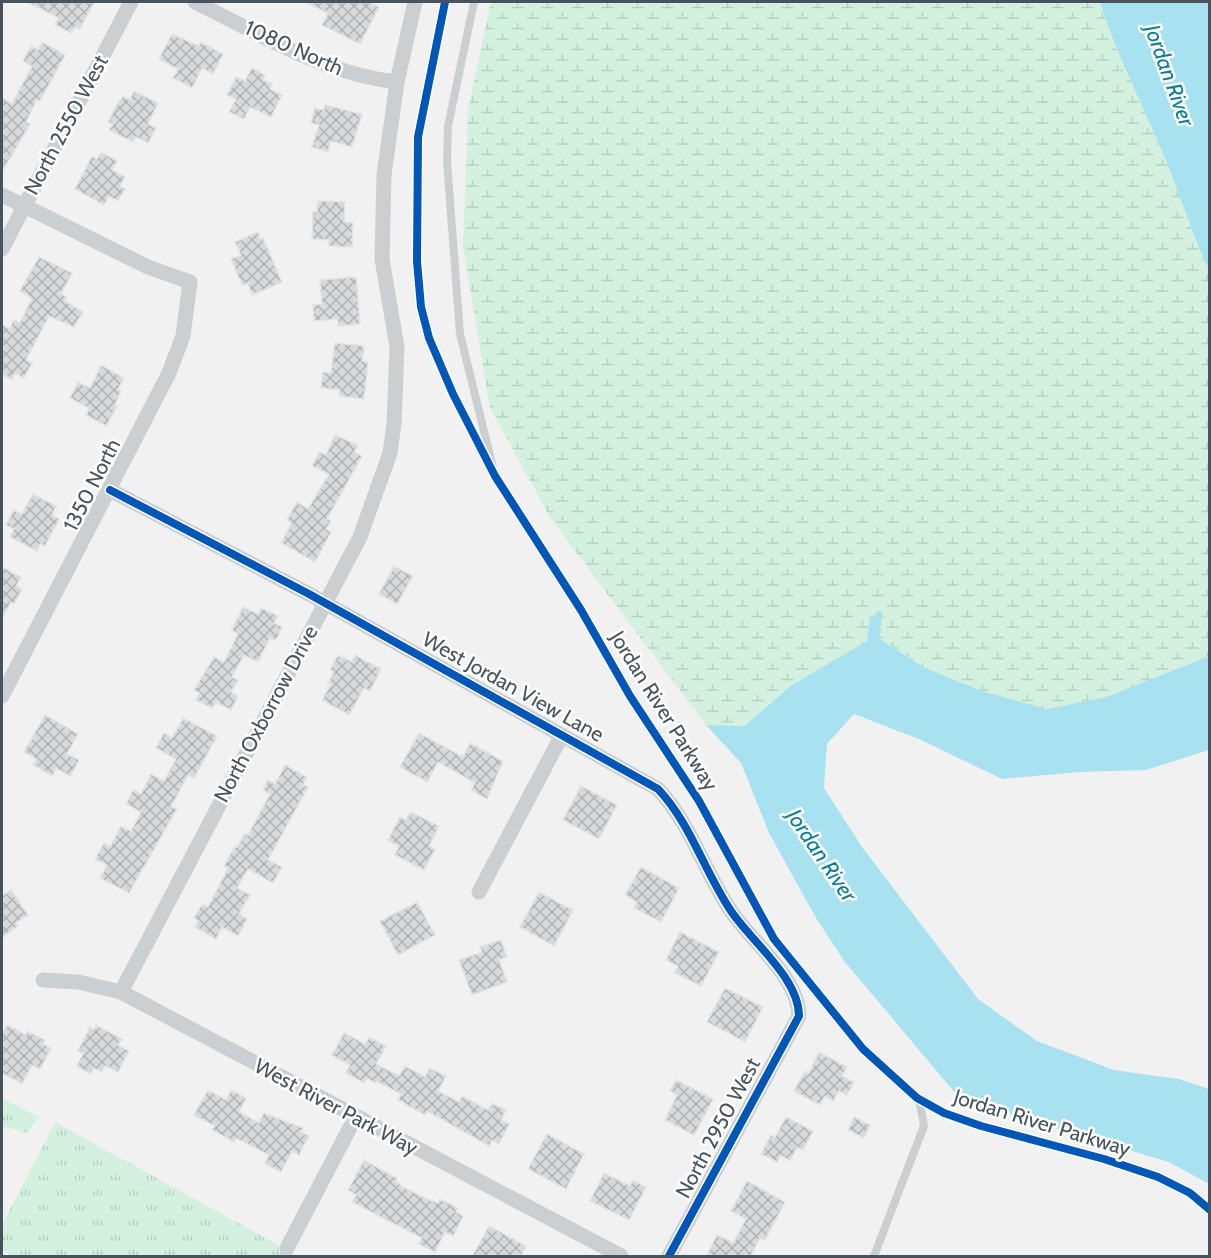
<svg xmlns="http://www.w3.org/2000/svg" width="1211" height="1258" font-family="Cabin,sans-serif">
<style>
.grass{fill:url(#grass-tufts)}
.wetland{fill:url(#wetland-marsh)}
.water{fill:#a8e2f0}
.building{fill:url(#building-cross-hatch);stroke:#e2e3e4;stroke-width:1.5}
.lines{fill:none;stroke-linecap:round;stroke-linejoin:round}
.service{stroke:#cccfd2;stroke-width:8}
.minor{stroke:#cccfd2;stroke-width:15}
.cycleway-casing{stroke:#fff;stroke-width:11}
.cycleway{stroke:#0057b8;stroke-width:8}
.labels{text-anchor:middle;stroke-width:5;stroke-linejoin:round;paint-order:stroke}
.street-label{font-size:21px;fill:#47545e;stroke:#fff}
.water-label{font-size:22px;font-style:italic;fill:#097d98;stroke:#fff}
</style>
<defs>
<pattern id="grass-tufts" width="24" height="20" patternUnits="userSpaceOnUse" patternTransform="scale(1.5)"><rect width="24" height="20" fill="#d4f1df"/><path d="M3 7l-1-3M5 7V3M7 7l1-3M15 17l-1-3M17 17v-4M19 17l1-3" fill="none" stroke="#b7d1c2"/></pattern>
<pattern id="wetland-marsh" width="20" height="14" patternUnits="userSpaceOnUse" patternTransform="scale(1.5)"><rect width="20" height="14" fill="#d4f1df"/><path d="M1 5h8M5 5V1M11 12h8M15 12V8" fill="none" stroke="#b7d1c2"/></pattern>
<pattern id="building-cross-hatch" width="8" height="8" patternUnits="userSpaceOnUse" patternTransform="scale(1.5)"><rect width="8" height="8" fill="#d8d9db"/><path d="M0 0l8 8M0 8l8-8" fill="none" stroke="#b1b3b5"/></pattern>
</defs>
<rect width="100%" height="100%" fill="#f1f1f1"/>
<path class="grass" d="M2,1098L39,1117L27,1133L5,1127L2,1130Z
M55,1122L298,1256H12L2,1249V1225Z"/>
<path class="wetland" d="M491,2H1100C1115,51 1138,95 1158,142C1177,184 1189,228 1209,270V656L1106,697L1047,709L985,692L923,667L880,639L881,610L870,617L868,641L792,685L744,726L706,725L551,519L490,408L463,247L468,110Z"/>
<path class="water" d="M1100,2H1209V270C1189,228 1177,184 1158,142C1138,95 1115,51 1100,2Z
M882,610L880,639L923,667L985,692L1047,709L1106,697L1209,656V750L1146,770L1079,772L1002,779L919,739L854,714L827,744L824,788L862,847L978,999L1037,1041L1114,1070L1179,1079L1209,1089V1184L1169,1162L961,1100L845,962L816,918L769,833L741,763L706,725L744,726L792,685L867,641L870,617Z"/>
<path class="building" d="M27,2H94L80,29L75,27L71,33L55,25L59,18Z
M305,2H369L379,7L360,44L322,25L328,13Z
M172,34L199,46L201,42L223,54L213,74L202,68L192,88L173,78L178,69L159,59Z
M42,42L65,55L40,101L37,99L26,122L30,124L2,172V98L12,104L32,66L23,61L31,46L38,50Z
M252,68L265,75L263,80L272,84L270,89L282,95L271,117L250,107L244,119L229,112L236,99L227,95L236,77L245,81Z
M134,91L158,103L148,124L156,128L148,143L136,137L133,142L109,130L113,124L108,122L117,105L123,96L130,100Z
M325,105L362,114L352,147L331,141L328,152L312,147L319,125L311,123L315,108L324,110Z
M101,152L117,161L112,170L125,177L120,186L125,189L118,201L109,196L104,205L75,189L92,156L97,159Z
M318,201L345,202L344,222L353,223L352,247L329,246V240L312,239L313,212H317Z
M258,232L260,239L263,238L282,282L252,295L248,283L242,285L231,259L241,255L235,242Z
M39,257L72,273L61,294L67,297L65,301L83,312L74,327L49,316L26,360L32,363L24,378L15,373L12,380L2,374V324L9,329L14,320L20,323L32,298L20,291Z
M356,277L360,324L338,326V319L314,321L313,305L322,304L320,280Z
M335,343L364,346L362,361L368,362L364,399L339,396L340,390L321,388L323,372L331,373Z
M101,365L124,378L118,389L121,391L115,404L117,406L106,426L86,415L89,408L70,398L78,382L90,388Z
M335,435L358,445L354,452L362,456L327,519L331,521L326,529L331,532L315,562L281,543L292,523L287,520L297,502L308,509L329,474L312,466L319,452L326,455Z
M33,494L56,506L52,515L59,519L45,546L40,544L37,551L10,537L14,529L6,525L14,510L22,514Z
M394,566L413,576L397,604L379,594Z
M2,567L21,577L16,586L22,589L14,604L11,602L2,619Z
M243,607L258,614L261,608L278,616L274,623L282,627L276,640L270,638L258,662L244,655L232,677L238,680L231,692L238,696L231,710L216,702L212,708L196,700L200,693L194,690L214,657L224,662L238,634L232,630Z
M338,655L352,662L355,655L381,669L370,691L364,688L349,715L322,700L331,684L328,683L334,672L330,670Z
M45,715L78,734L67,754L79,760L70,776L56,768L52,776L33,765L36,759L24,752Z
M183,718L217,736L194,778L188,775L171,807L177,809L129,893L100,878L107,865L95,859L104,843L110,847L121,826L131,831L141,812L126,804L133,790L141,794L151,774L164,781L176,759L156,748L164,733L172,738Z
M419,733L463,757L470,743L503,761L487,799L471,790L475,783L438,762L427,782L400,767Z
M285,765L307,777L303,785L308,787L268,860L282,867L273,883L248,869L237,888L250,895L239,914L247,919L238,936L222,927L216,939L195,927L198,921L194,918L202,904L208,907L228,868L224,866L235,846L237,847L245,834L248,835L270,794L263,790L268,780L275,784Z
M581,786L617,805L599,839L563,820Z
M411,812L439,826L429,846L435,849L424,870L395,855L399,846L388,840L400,817L406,820Z
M641,867L679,888L661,922L634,908L637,902L625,895Z
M11,890L28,915L16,923L18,926L2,937V896Z
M539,892L573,910L554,946L520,927Z
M417,902L435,935L398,955L380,921Z
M680,932L719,952L701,986L675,973L678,966L666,960Z
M501,940L507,957L499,960L507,982L472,995L459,960L482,952L480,947Z
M725,988L763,1007L745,1042L707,1022Z
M7,1025L26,1035L27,1031L45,1040L43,1044L51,1048L40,1069L32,1065L22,1084L2,1073V1035Z
M96,1025L122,1039L118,1045L129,1051L118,1072L105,1066L102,1072L94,1068L91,1074L77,1066L83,1054L78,1051L90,1027L94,1030Z
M344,1033L365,1044L369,1037L386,1046L376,1064L399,1076L405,1066L425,1077L430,1068L446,1076L438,1091L459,1102L462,1096L488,1110L492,1103L506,1110L501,1120L509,1124L499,1144L492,1140L489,1146L427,1111L425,1115L398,1100L401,1094L376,1081L375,1083L367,1078L364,1083L346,1073L350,1065L332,1055Z
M819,1052L847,1067L842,1076L854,1082L847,1095L839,1091L833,1101L825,1096L820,1105L794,1091L805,1071L809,1073Z
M676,1080L713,1099L694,1135L665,1120L677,1095L670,1091Z
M208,1090L226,1100L231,1090L246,1098L239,1112L259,1123L264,1113L303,1128L301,1132L309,1136L299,1155L292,1151L281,1172L265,1164L269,1155L236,1138L234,1142L212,1130L215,1126L194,1115Z
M786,1117L813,1131L803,1150L797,1147L790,1161L781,1155L777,1162L761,1154L771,1135L775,1137Z
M854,1117L870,1125L864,1138L848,1130Z
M547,1134L584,1154L566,1189L528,1169Z
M364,1160L397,1178L396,1181L403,1187L427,1199L438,1203L440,1199L458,1208L456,1212L463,1216L453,1236L445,1232L435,1252L419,1244L422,1238L352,1202L356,1195L348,1190Z
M604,1173L630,1186L633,1180L646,1187L629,1220L590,1201Z
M747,1181L785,1202L765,1240L760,1238L750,1257H706L717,1235L733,1243L746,1219L731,1211Z
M489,1226L526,1246L520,1257H472Z"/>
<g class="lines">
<path class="service" d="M474,2L448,126L447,161L460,334L495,476
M874,1256L924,1126L919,1099"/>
<path class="minor" d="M195,2C260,34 324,74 397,82
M2,195L148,267L190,282L183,336L169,373L2,696
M2,249L131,2
M110,490L309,594L658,789C691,824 704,871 731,911C751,941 799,978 799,1016L669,1256
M479,892L562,735
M43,980L78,982L121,992L621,1256
M121,992L360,537L390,453L394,424L397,347L382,259L384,175L397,82L415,2
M287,1248L355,1118"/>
<defs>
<path id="cycleway" d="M445,2L418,137L417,261L421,307L429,338L453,394L495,476L581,610L630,696L699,801L774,939L863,1049L917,1098L944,1113L981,1126L1104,1159L1158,1177L1190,1193L1210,1210
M110,490L309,594L658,789C691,824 704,871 731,911C751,941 799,978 799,1016L669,1256"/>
</defs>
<use href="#cycleway" class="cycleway-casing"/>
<use href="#cycleway" class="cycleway"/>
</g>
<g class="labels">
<g class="street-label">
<text transform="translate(294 48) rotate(24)" y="7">1080 North</text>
<text transform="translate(66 125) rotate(-62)" y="7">North 2550 West</text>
<text transform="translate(92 485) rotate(-63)" y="7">1350 North</text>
<text transform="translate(513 687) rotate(29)" y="7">West Jordan View Lane</text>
<text transform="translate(664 711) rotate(58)" y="7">Jordan River Parkway</text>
<text transform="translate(266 714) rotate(-62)" y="7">North Oxborrow Drive</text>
<text transform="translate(336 1107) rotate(28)" y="7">West River Park Way</text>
<text transform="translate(1042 1123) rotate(17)" y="7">Jordan River Parkway</text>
<text transform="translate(718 1128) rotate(-62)" y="7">North 2950 West</text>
</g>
<g class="water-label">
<text transform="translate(1170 75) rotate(70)" y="8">Jordan River</text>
<text transform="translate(822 855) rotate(56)" y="8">Jordan River</text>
</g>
</g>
<rect width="1211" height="1258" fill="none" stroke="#47545e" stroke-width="6"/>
</svg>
